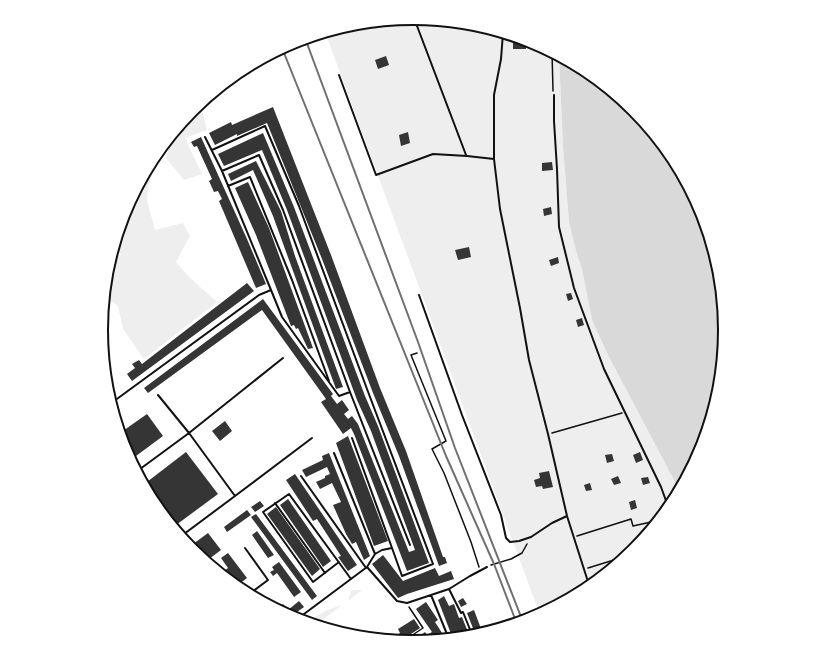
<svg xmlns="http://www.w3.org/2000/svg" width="826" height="661" font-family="Lato,sans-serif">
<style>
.green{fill:#eee}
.water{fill:#d9d9d9}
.building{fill:#353535}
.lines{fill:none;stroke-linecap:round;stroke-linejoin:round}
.path{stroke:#111;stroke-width:1.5}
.service{stroke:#111;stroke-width:2}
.rail{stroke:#707070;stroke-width:2}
.rim{fill:none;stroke:#111;stroke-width:2}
</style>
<rect width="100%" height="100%" fill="#fff"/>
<path class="green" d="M413,18L474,24L533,42L559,56L563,147L569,222L576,251L582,269L592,320L609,357L674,480L678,494L673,504L634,552L586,590L540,615L325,32L352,24Z
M200,103L207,130L185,138L202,174L184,180L166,158L174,132L192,109Z
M155,165L148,188L147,200L155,230L183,223L190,236L176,262L188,276L217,302L144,359L123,329L118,306L104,296L107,269L111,256L122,255L113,249L124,211L147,168Z
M355,590H362L348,601L351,591Z
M342,605L315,626L305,623L327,610Z"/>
<path class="water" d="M559,56L587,71L634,110L673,157L702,211L720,270L725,331L719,392L702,450L678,494L674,480L609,357L592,320L582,269L576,251L569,222L563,147Z"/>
<path class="building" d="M396,20L397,21L385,26L383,21Z
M513,39L526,40V49H513Z
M386,56L389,65L378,69L375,60Z
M273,107L331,255L380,388L406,451L443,557H445L447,563L439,566L399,456L373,393L322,259L267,123L237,136V134L215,145L209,133L231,122L232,125Z
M408,132L410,143L401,146L399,135Z
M263,133L294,207L365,396L378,426L429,563L407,571L354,434L351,428L343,434L321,402L326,399L262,310L148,393L144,388L263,299L333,394L331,396L337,404L342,400L349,410L344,414L348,419L352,416L358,424L409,552L415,550L371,431L357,400L287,210L262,150L224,166L218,154Z
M201,137L247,239L266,284L256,288L219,201L222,199L218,191L214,192L209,181L212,179L197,146L194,147L191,142Z
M256,161L281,211L295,256L343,387L336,389L273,216L253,170L231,181L228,174Z
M552,162L553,170L542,171V163Z
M248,182L269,228L313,348L308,349L298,328L296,329L294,325L291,326L256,235L235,188Z
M551,207L552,214L544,216L543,209Z
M469,247L471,257L458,260L455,250Z
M558,257L559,263L551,266L549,260Z
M247,283L254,291L132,381L127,374L135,368L132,364L139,360L142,364Z
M571,293L573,299L568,301L566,294Z
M582,318L584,325L578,327L576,320Z
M147,414L163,436L136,456L120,433Z
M225,421L232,431L220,441L212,431Z
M348,436L388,541L374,546L336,443Z
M186,452L218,494L172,528L153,504L143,485Z
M640,452L643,460L636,463L633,455Z
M329,453L370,556L364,560L356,542L352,544L346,534L333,505L341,502L332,483L320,489L316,482L325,478V476L330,474L327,467L306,477L302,470L323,460L322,456Z
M612,454L614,461L607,463L605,455Z
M549,471L553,487L543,489L542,486L536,487L534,480L540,478L539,473Z
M295,474L357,565L348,571L338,557L341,556L317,519L313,521L286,480Z
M618,476L621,483L614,485L611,479Z
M648,477L650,483L643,485L641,478Z
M590,483L592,490L586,491L584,485Z
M288,499L331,561L323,567L280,505Z
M635,500L637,508L631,510L629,502Z
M260,501L264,506L255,512L251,507Z
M276,507L320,569L312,576L267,514Z
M247,510L251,515L227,532L224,527Z
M256,514L317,596L312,600L251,517Z
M257,531L274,555L268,558L252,535Z
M208,533L221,550L205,562L192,551L189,547Z
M228,553L247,578L235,587L220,574L228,568L221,558Z
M383,555L403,581L435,568L439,576L451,571L454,579L407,594L398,598L372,564Z
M279,562L301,592L294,597L277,573L273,576L270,572L274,570L272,567Z
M444,596L449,606L454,604L459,618L462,617L470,637L453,639L438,600Z
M463,598L467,604L461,607L458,601Z
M299,601L304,607L290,617L276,610L283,604L288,610Z
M426,602L438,620L435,622L444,636L438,641L410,643L425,632L427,635L432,632L416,609Z
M474,610L483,634L476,636L467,613Z
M414,619L420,628L399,642L388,641L400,633L398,629Z"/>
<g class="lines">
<path class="path" d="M552,52L553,91
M417,353L411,355L446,441L432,449L444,473L471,542L479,567
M552,433L622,413
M577,536L631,519L633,526L660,520
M491,565L511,559L522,553L527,544
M588,568L630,555
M402,642L423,628L409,607"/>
<path class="service" d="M414,18L466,155
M503,33L501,59L494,95V159L500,209L520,308L529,360L548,434L567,516L590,588
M339,75L376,175L433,154L467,156L494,159
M554,95V121L557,169L559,227L574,288L604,369L661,487L669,509
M205,137L222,171L271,290
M212,150L265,126L299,206L367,389L433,564L402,576L392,548L382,550L375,554L334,453
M228,186L250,177L292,280L329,381
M419,295L462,415L501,515L506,538L510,542L519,541L531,537L552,523L567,516
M350,392L410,545
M158,395L189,433L235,496L312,438
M110,404L259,295L271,290L282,317L339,396L350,392L283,210L259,155L222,171
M352,438L392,548
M136,472L189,433L283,358
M301,476L366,568
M275,503L325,573
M180,537L235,496
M245,548L268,580L248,595
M339,562L313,582L263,512L289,494L351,579
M367,567L375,554
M449,589L461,613L463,612L473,637
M431,595L449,639
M296,620L367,567L397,601L407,603L449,589L470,576L487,567"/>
<path class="rail" d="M305,38L418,342L455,448L523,622
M282,48L446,456L494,564L517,624"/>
</g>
<path d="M0 0H826V661H0ZM108 330a305 305 0 1 1 610 0a305 305 0 1 1-610 0Z" fill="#fff" fill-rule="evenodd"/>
<path class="rim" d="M108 330a305 305 0 1 1 610 0a305 305 0 1 1-610 0Z"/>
</svg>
